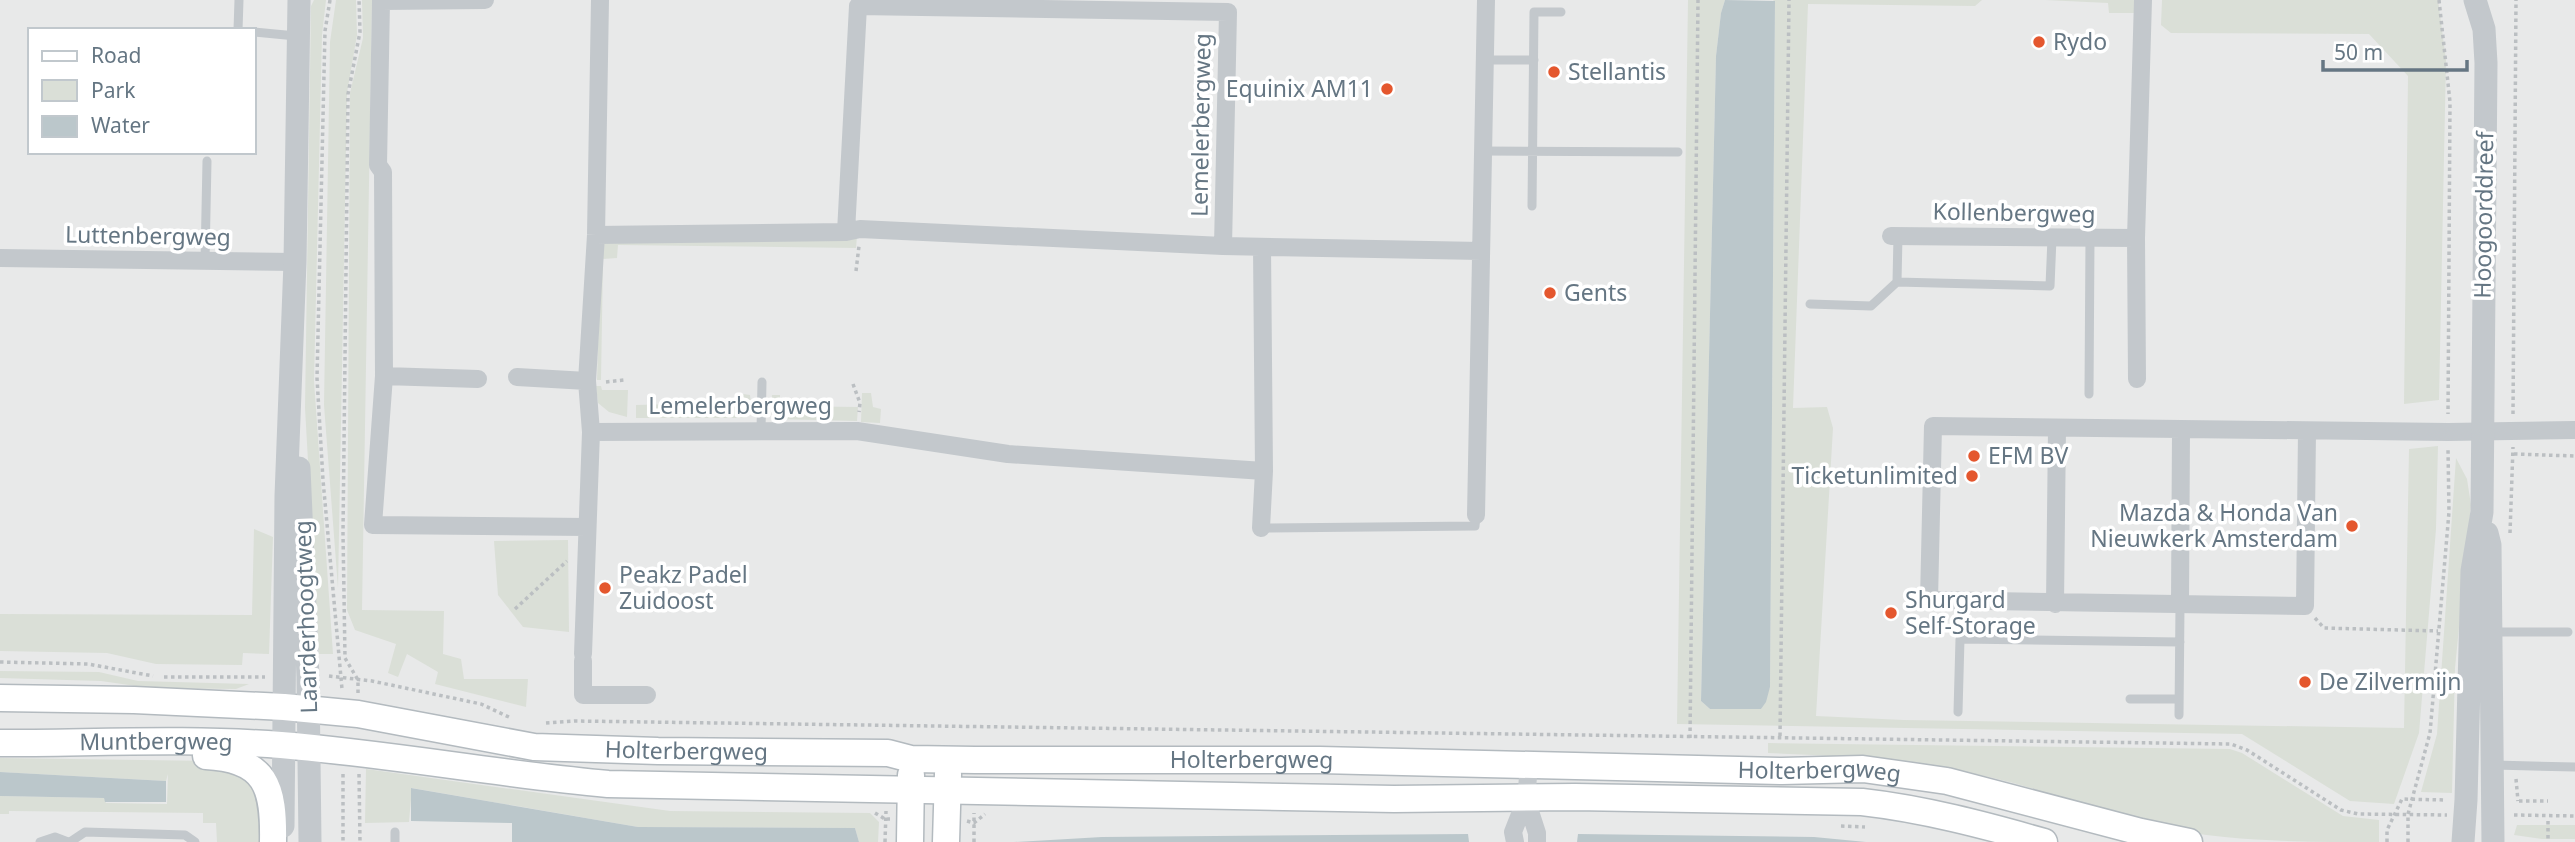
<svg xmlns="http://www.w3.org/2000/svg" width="2575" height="842" font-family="'Noto Sans',sans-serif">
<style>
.built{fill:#e8e9e9;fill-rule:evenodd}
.green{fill:#dadfd7}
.water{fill:#bbc7cb}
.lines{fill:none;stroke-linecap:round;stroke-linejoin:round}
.secondary-casing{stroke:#b3babf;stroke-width:29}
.path{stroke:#bbbfc2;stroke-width:3.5;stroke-dasharray:3.5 3.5;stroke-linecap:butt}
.service{stroke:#c3c8cc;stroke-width:9}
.minor{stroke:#c3c8cc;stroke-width:18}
.tertiary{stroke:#c3c8cc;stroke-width:23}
.secondary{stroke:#fff;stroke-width:26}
.poi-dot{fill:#e4572e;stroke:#fff;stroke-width:2.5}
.labels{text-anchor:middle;stroke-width:7;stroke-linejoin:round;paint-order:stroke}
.poi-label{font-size:23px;fill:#657683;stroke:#fff;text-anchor:start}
.street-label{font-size:23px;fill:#657683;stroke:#fff}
</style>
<rect width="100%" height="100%" fill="#fafaf8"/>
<path class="built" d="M0,0H2575V842H0ZM30,30H254V152H30Z"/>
<path class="green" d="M314,0H326L322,35L314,381L333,654H319L305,408L311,6Z
M336,0H356L357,35L347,93L338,588L324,405L330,42Z
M362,0H372L362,610L444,611L443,654L461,659L464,679H528L526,707L435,684L438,672L407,654L398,677L388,673L396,644L355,630L347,610L350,93L363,38Z
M1688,0H1725L1721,13L1716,56L1701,701L1710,709H1761L1770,687L1775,2L1773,0H1982L1975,6L1808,4L1793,408L1827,407L1833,428L1816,716L1904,720L2404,728L2409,449L2438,446L2436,529L2419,733L2394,804L2350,801L2242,734L1677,724Z
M2045,0H2136V13H2109L2108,3Z
M2162,0H2438L2446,60L2439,400L2404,404L2408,76L2369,34L2171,33L2161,25Z
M857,236L856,248L618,245L617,258L603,259L601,380H597L601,244L606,239Z
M596,386H601L602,390H628L627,417L609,412L598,403Z
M862,393H871L873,407L881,409L880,423L861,422Z
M743,394L750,395L752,411L745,418H636V405L672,404V411H690L691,405H743Z
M772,395H780V406L858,407L857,421L775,419L771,412Z
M2456,458L2467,479L2471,505L2455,668L2452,793L2421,792L2437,734Z
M254,529L273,537L269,654L243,653L242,665L156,664L107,653L0,651V614L252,615Z
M568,540L569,632L523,627L498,595L494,541Z
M0,671L99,672L138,681L249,684L236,689L150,688L101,681L0,678Z
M1768,743L2230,749L2242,753L2343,816L2379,820V842C2307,842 2233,842 2162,828C2104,815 2048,790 1989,777C1917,760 1842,756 1768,753Z
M0,758L212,761L258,785L262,842H217L216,823H203V813L9,811V814H0V796L104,798L106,803L167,804L168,774L166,781L0,772Z
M366,769L670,811L870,813L879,822L878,842H859L855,828L638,827L412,788L409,822L365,823Z
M2517,825H2575V839H2542L2514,835Z"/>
<path class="water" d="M1725,0L1775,1L1770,687L1766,702L1761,709H1710L1701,701L1716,56L1721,13Z
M0,772L166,781V802H105L104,798L0,796Z
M411,788L638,827L855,828L859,842H512V823L411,821Z
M1468,834L1469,842H1474H1014L1102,837Z
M1578,834L1814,837L1866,842H1577Z"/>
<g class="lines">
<defs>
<g id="secondary">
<path id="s1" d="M0,698L134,700L284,707L358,714L534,747L658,751L888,753L911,759L975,760H1320L1782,771L1863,769L1947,781L2141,832L2189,842"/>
<path id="s2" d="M0,743C93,743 188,738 281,745C391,754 498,774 608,784L1394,799L1575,797L1862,802C1924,809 1984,825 2044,842"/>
<path d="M206,756C267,759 274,788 273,842"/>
<path d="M910,842L911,775"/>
<path d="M946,842L948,774"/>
</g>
</defs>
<use href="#secondary" class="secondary-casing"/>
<path class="path" d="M330,0L325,31L317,378L323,480L342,689
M2439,0L2450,102L2448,414
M856,271L859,246
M606,382L624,380
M853,384L860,403L859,412
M2513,414L2516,0
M2514,454L2575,456
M2510,533L2513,447
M515,609L567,561
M2315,618L2324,628L2438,631
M0,662L88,664L153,676
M329,676L372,681L481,704L511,718
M164,677H265
M358,693V680L345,658L343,533L348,94L360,32L359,0
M546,723L575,721L2231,744L2247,750L2341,810L2358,814L2447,815
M1780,736L1789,0
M1690,738L1698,0
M343,774V842
M359,774L360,842
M2516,779L2518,801
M2519,801H2548
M875,813L885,819H890
M2514,815L2575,816
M967,821L974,823L985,814
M2548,821V840
M1841,826L1865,827
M885,842L886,811
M974,842V813
M2387,842V830L2402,799L2445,800
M2408,842V814L2430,733L2449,512L2448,449"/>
<path class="service" d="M238,30L239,0
M254,32L296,36
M1485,60H1534
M1483,151L1678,152
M1532,206L1534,12H1561
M205,261L207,161
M1897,282L1898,236
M1810,304L1871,306L1897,282L2050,286L2052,238
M2089,394L2090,238
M761,430L762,382
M1261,528L1475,526L1476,515
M2493,632H2568
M2130,699H2179
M1958,712L1960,639L2180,642
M2179,715L2180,605
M2494,765L2575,767
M395,832V842
M40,842L55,837L68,842
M70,842L85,832L185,835L195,842"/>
<path class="minor" d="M846,232L858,6L1228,12L1223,246
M596,235L846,232L860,229L1223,246L1481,251
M1891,236L2136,238
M0,258L295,262
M384,376L383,172L378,165L381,1L485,0
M517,377L587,381
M478,379L384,376L373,525L587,527
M2137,379L2136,238L2143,0
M2307,431L2305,606L1929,600L1933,426L2448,432L2575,430
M591,432L857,431L1008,454L1264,471
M1476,515L1486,0
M1261,528L1264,471L1262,247
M2055,604L2057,428
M2180,605L2181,430
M583,654L591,432L587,381L596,235L600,0
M583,661V695H647
M1526,799L1537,833V842
M1515,842L1513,832L1526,799L1529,766"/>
<path class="tertiary" d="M299,468L308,677L310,842
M2487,533L2490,545L2493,842
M283,826L286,496L295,262L299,0
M2463,842L2466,800L2472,571L2482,512L2486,63L2484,29L2475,0"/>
<use href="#secondary" class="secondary"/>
</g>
<g class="poi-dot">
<circle cx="2039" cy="42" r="7"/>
<circle cx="1554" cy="72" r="7"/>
<circle cx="1387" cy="89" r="7"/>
<circle cx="1550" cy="293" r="7"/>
<circle cx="1974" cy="456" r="7"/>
<circle cx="1972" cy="476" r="7"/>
<circle cx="2352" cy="526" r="7"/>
<circle cx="605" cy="588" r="7"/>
<circle cx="1891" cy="613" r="7"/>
<circle cx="2305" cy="682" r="7"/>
</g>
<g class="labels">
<g class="poi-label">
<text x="2053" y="50">Rydo</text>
<text x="1568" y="80">Stellantis</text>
<text x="1373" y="97" text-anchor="end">Equinix AM11</text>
<text x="1564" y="301">Gents</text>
<text x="1988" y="464">EFM BV</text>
<text x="1958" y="484" text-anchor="end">Ticketunlimited</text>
<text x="2338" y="521" text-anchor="end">Mazda &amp; Honda Van<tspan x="2338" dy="26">Nieuwkerk Amsterdam</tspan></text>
<text x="619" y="583">Peakz Padel<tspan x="619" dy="26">Zuidoost</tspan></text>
<text x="1905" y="608">Shurgard<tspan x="1905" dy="26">Self-Storage</tspan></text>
<text x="2319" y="690">De Zilvermijn</text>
</g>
<g class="street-label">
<text transform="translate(1201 125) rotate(-89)" y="8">Lemelerbergweg</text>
<text transform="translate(2014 213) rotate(1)" y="8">Kollenbergweg</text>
<text transform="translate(2484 215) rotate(-89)" y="8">Hoogoorddreef</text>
<text transform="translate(148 236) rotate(1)" y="8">Luttenbergweg</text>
<text x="740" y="414">Lemelerbergweg</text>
<text transform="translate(306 617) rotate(-92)" y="8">Laarderhoogtweg</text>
<text dy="8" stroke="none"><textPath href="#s2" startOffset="156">Muntbergweg</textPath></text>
<text dy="8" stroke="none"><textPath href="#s1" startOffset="690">Holterbergweg</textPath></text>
<text dy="8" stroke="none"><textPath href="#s1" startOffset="1256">Holterbergweg</textPath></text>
<text dy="8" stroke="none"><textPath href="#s1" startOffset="1824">Holterbergweg</textPath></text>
</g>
</g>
<rect x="28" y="28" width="228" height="126" fill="#ffffff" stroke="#c1c8cd" stroke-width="2"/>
<rect x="42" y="51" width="35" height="10" fill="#ffffff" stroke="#c1c8cd" stroke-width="2"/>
<text x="91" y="63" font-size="21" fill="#657683">Road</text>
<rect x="42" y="80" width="35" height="21" fill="#dadfd7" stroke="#c1c8cd" stroke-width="2"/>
<text x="91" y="98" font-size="21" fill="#657683">Park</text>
<rect x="42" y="116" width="35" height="21" fill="#bbc7cb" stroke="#c1c8cd" stroke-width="2"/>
<text x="91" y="133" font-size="21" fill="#657683">Water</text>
<path d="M2323 60v10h144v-10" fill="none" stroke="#657683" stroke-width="3.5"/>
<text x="2334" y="60" font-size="21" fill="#657683" stroke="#ffffff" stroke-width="5" paint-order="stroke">50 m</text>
</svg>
